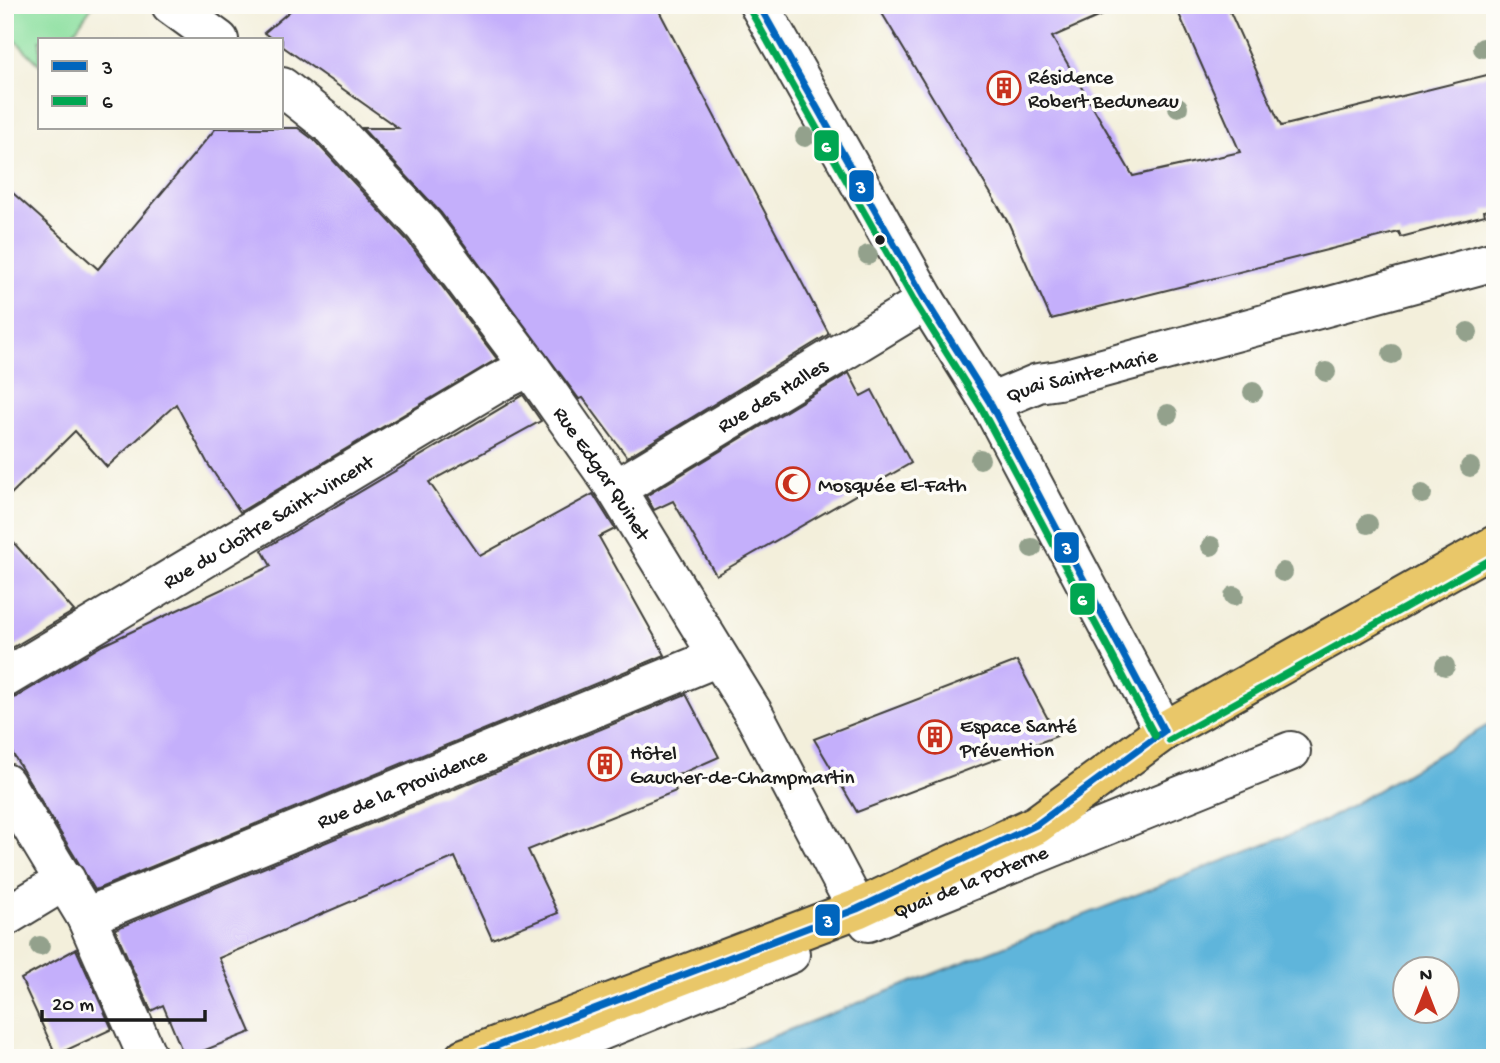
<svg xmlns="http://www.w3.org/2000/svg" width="1500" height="1063" font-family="'Gochi Hand',sans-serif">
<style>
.green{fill:#8ee0a1;stroke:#557e5e;stroke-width:2}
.water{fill:#5eb5db;stroke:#3d687c;stroke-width:2;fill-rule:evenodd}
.building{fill:#c4affb}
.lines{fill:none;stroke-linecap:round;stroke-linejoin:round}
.minor-casing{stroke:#3c3c39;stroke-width:42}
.major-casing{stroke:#3c3c39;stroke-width:42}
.minor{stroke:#fff;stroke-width:38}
.major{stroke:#e9c769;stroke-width:38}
.bus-1-casing{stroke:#fdfcf7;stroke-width:12}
.bus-2-casing{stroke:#fdfcf7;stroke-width:12}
.bus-1{stroke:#0065bd;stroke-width:7}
.bus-2{stroke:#00a651;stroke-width:7}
.tree{fill:#93a18c}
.bus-dot{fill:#1c1c1c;stroke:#fdfcf7;stroke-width:2.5}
.labels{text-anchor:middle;stroke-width:7;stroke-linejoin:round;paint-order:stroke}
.poi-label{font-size:21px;fill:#1c1c1c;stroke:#fdfcf7;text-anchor:start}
.street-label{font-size:21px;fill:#1c1c1c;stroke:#fdfcf7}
.line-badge{stroke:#fdfcf7;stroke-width:2.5}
.badge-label{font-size:19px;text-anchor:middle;font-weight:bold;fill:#fff}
</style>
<rect width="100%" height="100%" fill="#fdfcf7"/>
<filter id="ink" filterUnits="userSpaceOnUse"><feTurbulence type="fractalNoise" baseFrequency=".0143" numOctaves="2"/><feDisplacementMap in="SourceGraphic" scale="14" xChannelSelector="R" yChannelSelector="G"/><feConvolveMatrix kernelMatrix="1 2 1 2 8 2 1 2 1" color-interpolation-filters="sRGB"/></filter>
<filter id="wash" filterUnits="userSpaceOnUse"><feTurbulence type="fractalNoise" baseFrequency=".00686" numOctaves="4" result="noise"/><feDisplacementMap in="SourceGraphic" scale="28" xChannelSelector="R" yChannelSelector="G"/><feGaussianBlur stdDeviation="1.57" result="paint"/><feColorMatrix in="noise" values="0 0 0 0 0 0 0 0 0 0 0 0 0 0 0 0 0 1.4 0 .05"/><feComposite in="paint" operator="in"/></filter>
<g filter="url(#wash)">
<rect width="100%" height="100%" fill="#f3efdb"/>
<path class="green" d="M5,5H93L68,40H40V65L5,30Z"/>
<path class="water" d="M1495,721V1058H717L1323,822ZM1406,968H1448V1010H1406Z"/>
<g id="blocks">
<path class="building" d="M297,5H656L829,334L627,457L583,398L579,399L441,213L362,128H398L282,46V40H274L264,33Z
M877,5H1125L1052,37L1133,176L1240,152L1175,5H1227L1281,126L1495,73V208L1484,211L1485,215L1401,237L1399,232L1051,319L1009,224Z
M216,128H298L314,140L407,240L497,359L240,512L208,464L176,404L107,467L75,431L5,500V186L98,269Z
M849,373L861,396L872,390L911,463L716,575L673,501L654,510L646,496Z
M523,395L541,421L429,482L480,556L593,494L615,529L599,537L665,655L95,890L5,741V700L16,697L103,645L271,566L262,550Z
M5,533L74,611L5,652Z
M1017,661L1057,736L857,812L814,739Z
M686,694L719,757L671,778L676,791L528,850L558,913L492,939L455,857L219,958L251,1032L185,1058L163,1005L151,1011L115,929Z
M76,949L112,1029L56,1055L21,979Z"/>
</g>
</g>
<g filter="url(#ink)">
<use href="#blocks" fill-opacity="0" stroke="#3c3c39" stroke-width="2"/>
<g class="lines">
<defs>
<g id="minor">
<path d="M171,5L219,40"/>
<path d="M759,5L926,301L990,403L1164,731"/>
<path id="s1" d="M282,87L329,124L424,226L530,367L616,489L755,716L857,909"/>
<path id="s2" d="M990,403L1038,383L1059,380L1495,261"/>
<path id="s3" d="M616,489L926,301"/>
<path id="s4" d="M5,678L499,382L530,367"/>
<path d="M5,783L86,917L148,1058"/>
<path d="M5,917L66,880"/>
<path id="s5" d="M86,917L718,657"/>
<path id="s6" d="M868,922L1291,751"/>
<path d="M534,1058L790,954"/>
</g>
<path id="major" d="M464,1058L857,909L1036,825L1164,731L1495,545"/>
</defs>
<use href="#minor" class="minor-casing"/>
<use href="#major" class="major-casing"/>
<use href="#minor" class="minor"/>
<use href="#major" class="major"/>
<defs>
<path id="bus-1" d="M759,5L926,301L990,403L1164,731
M465,1058L857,909L1036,825L1164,731"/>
<path id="bus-2" d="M750,10L917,306L981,408L1155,736
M1169,740L1495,557"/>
</defs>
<use href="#bus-1" class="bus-1-casing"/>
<use href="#bus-2" class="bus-2-casing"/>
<use href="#bus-1" class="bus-1"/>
<use href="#bus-2" class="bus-2"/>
</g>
<g class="tree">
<circle cx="1483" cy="48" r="10"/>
<circle cx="1178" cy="107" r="10"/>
<circle cx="805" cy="137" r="10"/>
<circle cx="868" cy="255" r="10"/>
<circle cx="1468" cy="332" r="10"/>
<circle cx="1392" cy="354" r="10"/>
<circle cx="1326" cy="372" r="10"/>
<circle cx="1253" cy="392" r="10"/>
<circle cx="1168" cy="414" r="10"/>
<circle cx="980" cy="459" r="10"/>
<circle cx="1470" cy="467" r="10"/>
<circle cx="1422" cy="494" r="10"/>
<circle cx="1368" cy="524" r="10"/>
<circle cx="1211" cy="546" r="10"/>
<circle cx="1032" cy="548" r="10"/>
<circle cx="1283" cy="572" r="10"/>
<circle cx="1234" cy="596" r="10"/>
<circle cx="1445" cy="666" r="10"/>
<circle cx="40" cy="946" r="10"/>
</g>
</g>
<defs>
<symbol id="building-ring" viewBox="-11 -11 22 22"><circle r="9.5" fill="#fdfcf7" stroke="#c8321e" stroke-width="1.5"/><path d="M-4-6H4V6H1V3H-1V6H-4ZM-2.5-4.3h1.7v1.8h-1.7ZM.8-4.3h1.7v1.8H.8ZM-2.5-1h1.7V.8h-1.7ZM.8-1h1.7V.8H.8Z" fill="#c8321e"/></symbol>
<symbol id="mosque-ring" viewBox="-11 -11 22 22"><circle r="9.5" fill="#fdfcf7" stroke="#c8321e" stroke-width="1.5"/><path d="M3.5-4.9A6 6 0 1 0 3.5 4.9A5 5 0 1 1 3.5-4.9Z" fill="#c8321e"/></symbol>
</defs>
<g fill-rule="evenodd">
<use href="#building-ring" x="985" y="69" width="38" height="38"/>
<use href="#mosque-ring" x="774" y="465" width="38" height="38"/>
<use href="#building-ring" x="916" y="718" width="38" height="38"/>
<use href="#building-ring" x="586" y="745" width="38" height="38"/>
</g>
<circle class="bus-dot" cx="880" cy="240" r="6"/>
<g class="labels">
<g class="poi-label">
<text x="1028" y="83">Résidence<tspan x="1028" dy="24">Robert Beduneau</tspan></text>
<text x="818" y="491">Mosquée El-Fath</text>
<text x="960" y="732">Espace Santé<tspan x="960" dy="24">Prévention</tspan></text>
<text x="630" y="759">Hôtel<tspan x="630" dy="24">Gaucher-de-Champmartin</tspan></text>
</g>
<g class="street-label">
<text dy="7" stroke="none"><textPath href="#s2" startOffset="96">Quai Sainte-Marie</textPath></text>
<text dy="7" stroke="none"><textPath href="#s3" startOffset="182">Rue des Halles</textPath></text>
<text dy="7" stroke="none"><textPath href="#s1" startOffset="504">Rue Edgar Quinet</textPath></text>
<text dy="7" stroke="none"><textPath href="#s4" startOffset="306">Rue du Cloître Saint-Vincent</textPath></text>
<text dy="7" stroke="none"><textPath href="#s5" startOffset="341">Rue de la Providence</textPath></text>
<text dy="7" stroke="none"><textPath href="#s6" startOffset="110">Quai de la Poterne</textPath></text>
</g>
</g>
<g class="line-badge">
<rect x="813" y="129" width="27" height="33" rx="7" fill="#00a651"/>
<rect x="848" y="169" width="27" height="34" rx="7" fill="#0065bd"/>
<rect x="1053" y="531" width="27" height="33" rx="7" fill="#0065bd"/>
<rect x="1069" y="582" width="27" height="34" rx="7" fill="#00a651"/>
<rect x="814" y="903" width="27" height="34" rx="7" fill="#0065bd"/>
</g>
<g class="badge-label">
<text x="826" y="152">6</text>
<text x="861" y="193">3</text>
<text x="1067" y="554">3</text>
<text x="1082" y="605">6</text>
<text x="828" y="927">3</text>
</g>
<rect width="1500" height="1063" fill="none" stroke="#fdfcf7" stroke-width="28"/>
<rect x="38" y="38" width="245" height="91" fill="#fdfcf7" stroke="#a3a29f" stroke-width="2"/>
<rect x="52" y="61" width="35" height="10" fill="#0065bd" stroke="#a3a29f" stroke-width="2"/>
<text x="102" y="74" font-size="21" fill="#1c1c1c">3</text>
<rect x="52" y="96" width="35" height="10" fill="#00a651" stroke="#a3a29f" stroke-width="2"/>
<text x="102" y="108" font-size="21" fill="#1c1c1c">6</text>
<g transform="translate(1426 990)"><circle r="33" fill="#fdfcf7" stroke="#a3a29f" stroke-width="2"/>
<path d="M0-5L12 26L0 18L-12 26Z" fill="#c8321e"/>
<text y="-10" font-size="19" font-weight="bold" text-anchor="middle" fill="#1c1c1c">N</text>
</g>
<path d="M42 1010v10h163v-10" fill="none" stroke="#1c1c1c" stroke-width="3.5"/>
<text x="52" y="1010" font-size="21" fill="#1c1c1c" stroke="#fdfcf7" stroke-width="5" paint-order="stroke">20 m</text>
</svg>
